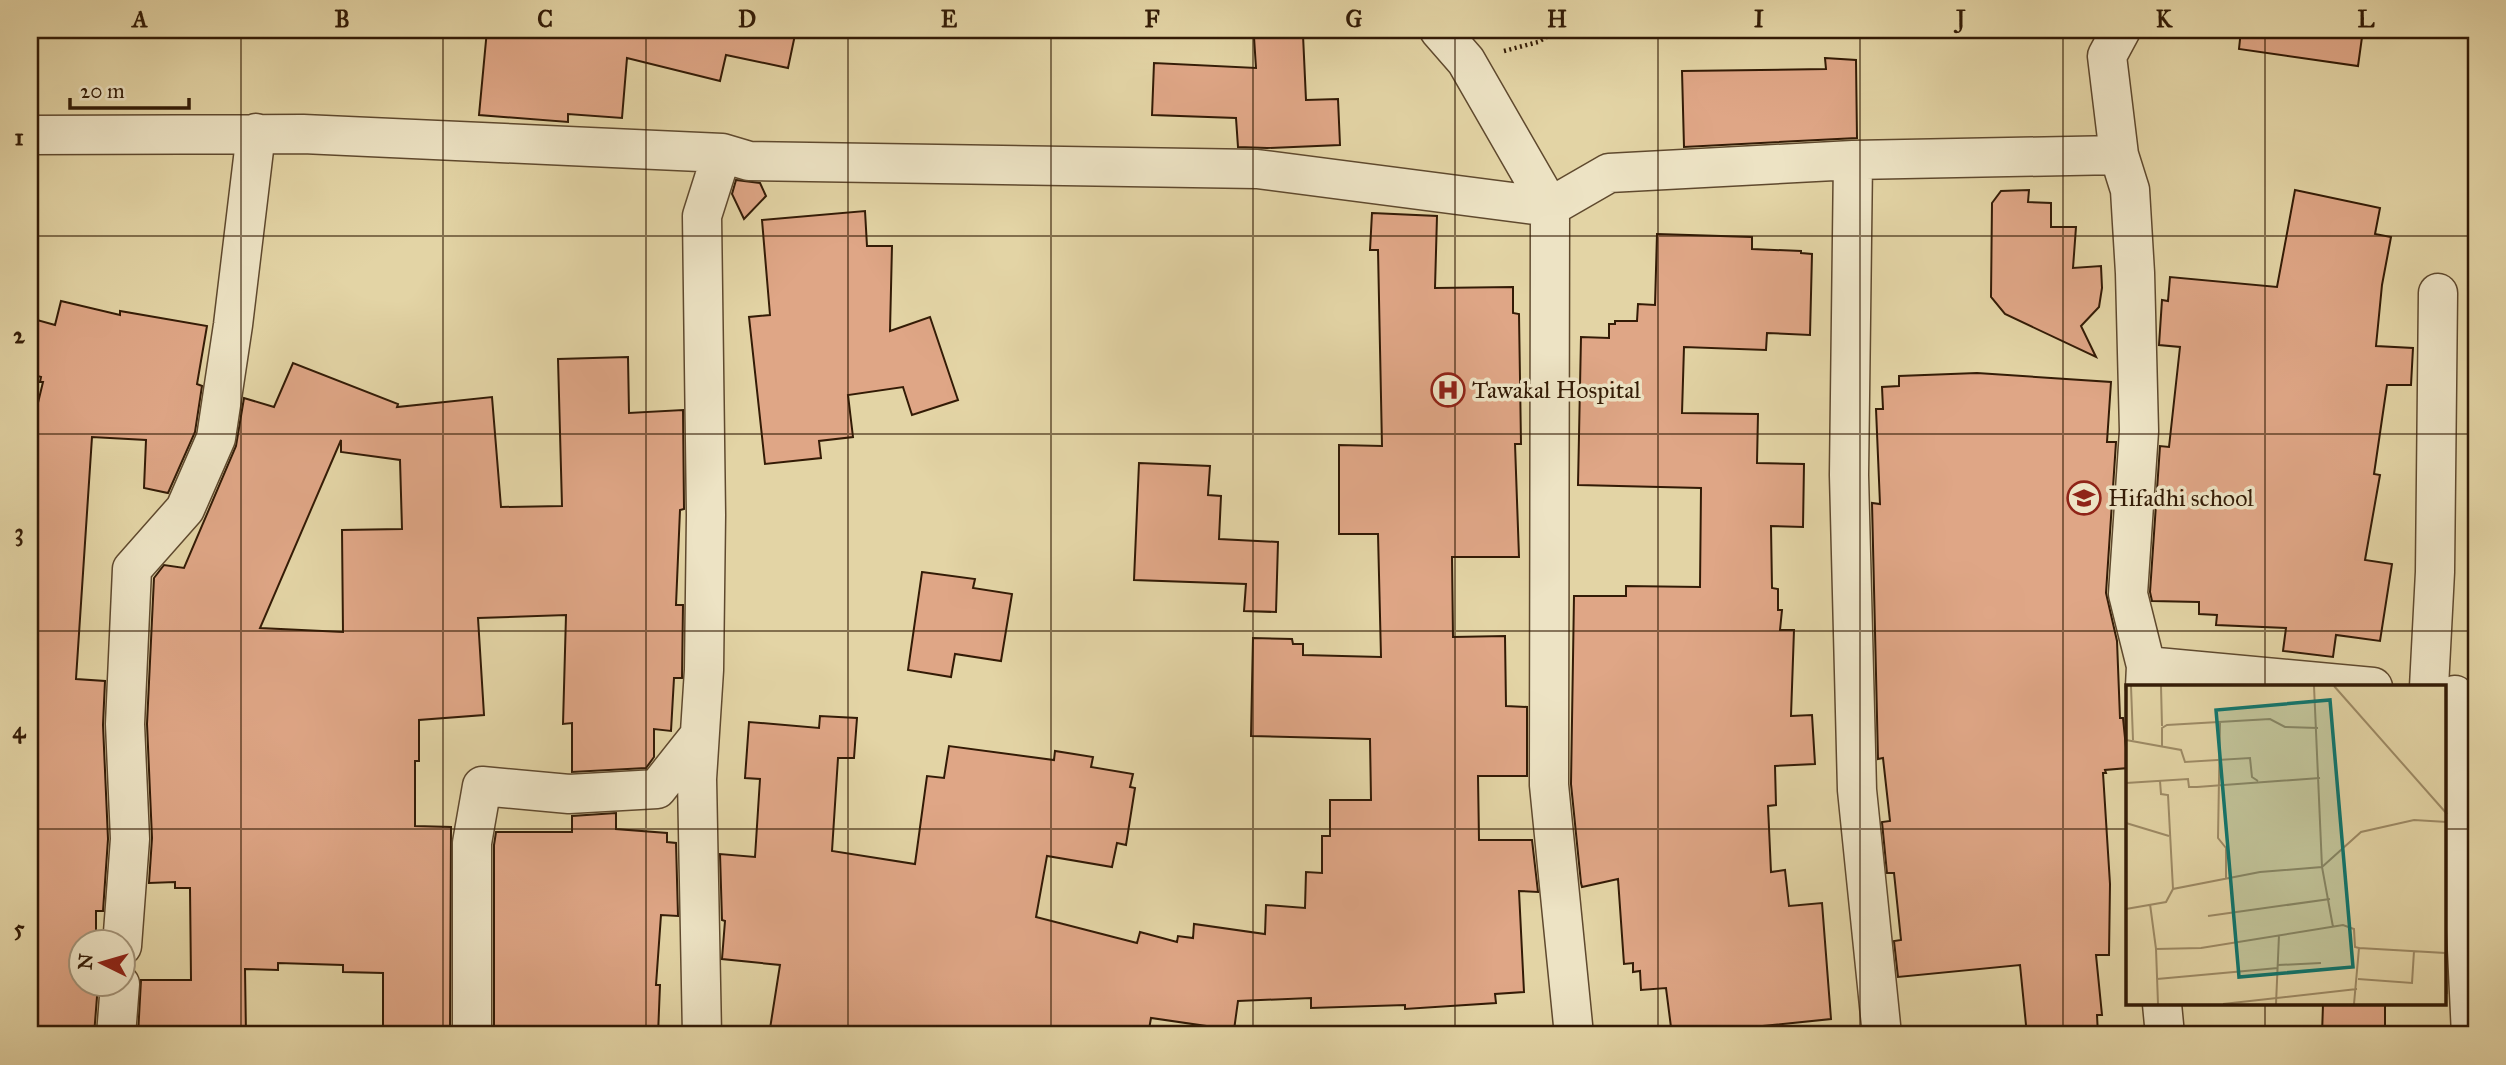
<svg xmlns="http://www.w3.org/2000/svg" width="2506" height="1065" font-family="'IM FELL Great Primer',serif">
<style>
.building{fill:#dfa686;stroke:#331b06;stroke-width:2;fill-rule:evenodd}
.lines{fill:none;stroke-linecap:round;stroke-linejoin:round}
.minor-casing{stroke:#5f492e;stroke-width:41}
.path{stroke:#331b06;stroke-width:4.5;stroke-dasharray:2 3.5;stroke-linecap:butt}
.minor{stroke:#ede3c4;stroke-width:38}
.grid{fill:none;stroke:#331b06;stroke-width:2;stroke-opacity:0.55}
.labels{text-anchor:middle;stroke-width:7;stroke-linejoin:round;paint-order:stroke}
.poi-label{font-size:24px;fill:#331b06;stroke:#ede3c4;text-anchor:start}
.inset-road{fill:none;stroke:#9d8a65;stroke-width:2}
.view{fill:#0f766e;fill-opacity:0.15;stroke:#0f766e;stroke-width:3.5}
.inset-edge{fill:none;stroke:#331b06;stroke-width:3.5}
.neatline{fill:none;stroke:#331b06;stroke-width:2.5}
.grid-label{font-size:23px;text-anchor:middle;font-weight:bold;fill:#331b06}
</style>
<rect width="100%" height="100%" fill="#e3d4a5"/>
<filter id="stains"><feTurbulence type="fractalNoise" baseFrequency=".00286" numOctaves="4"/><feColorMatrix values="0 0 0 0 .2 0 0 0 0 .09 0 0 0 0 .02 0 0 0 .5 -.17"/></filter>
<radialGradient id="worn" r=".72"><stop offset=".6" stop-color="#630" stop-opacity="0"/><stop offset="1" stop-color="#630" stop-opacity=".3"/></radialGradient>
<path class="building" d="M487,30H796L788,68L726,55L720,81L627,58L622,118L568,114V122L479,115Z
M2241,30H2363L2358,66L2239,49Z
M1303,35L1306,100L1338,99L1340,145L1267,148L1238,147L1236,118L1152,115L1154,63L1256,68L1254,37Z
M1825,58L1856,60L1857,138L1684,147L1682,71L1826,69Z
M736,180L760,183L766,196L744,219L732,194Z
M2029,190L2028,202L2051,203V227H2076L2073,268L2101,266L2102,288L2099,307L2081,326L2096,357L2005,314L1991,297L1992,203L2001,191Z
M2295,190L2380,208L2375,234L2391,237L2382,285L2376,346L2413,348L2411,385H2387L2374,474L2380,475L2365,560L2392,564L2380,641L2336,635L2333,657L2283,651L2286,628L2216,625L2217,615L2199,614V602L2152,601L2150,592L2160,446L2169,447L2180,347L2159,345L2162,300L2168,301L2170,277L2277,287Z
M865,211L867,246H892L890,331L930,317L958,400L912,415L903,387L848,395L853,437L819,441L821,458L765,464L749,317L770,315L762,220Z
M1372,213L1437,216L1435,288L1513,287V313L1519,314L1521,444H1515L1519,557H1452L1453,637L1505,636L1506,706L1527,707V776H1478L1479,840H1532L1538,892L1519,891L1524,992L1495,994L1496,1003L1405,1009V1005L1311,1008V998L1238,1001L1234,1030L1151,1018L1148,1035H769L780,965L722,959L725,921L722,920L720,854L755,857L760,779L745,778L749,722L819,728L820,716L857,718L854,758H838L832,851L915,864L927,776L944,778L949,746L1054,760L1055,751L1093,757L1091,767L1133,774L1130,787L1135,788L1126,845L1117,843L1112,867L1047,856L1036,917L1137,943L1140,932L1177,942L1178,936L1193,938L1194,924L1265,934L1266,905L1305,908L1306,872L1322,873V836H1330V800H1371L1370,739L1251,736L1253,638L1292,639L1293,644H1303V655L1381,657L1378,534H1339V445L1382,446L1378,250H1370Z
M1657,234L1752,237V249L1801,251V253L1812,254L1810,335L1767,333L1766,350L1684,347L1682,413L1758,414L1757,463L1804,464L1803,527L1771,526L1772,588L1778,589V610H1782L1780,630H1794L1791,716L1812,715L1815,764L1775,766L1776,805L1768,806L1771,872L1785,870L1789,906L1822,903L1831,1019L1723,1030V1035H1672L1666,988L1641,990L1640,971L1633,972V963L1624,964L1618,879L1582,887L1581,883L1571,784L1574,596H1626V586L1700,587L1701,488L1578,485L1581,337L1609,338V324H1615V321H1637L1638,304L1655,305Z
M61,301L120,315V311L207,326L197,384L202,386L195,432L168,493L144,488L146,440L92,437L76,679L105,681L103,725L108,839L103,911H96V942H80V984H98L94,1035H30V436L43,382H40L41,377L30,374V318L55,325Z
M628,357L629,413L683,410L684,509L680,510L676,605H683L682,678H674L671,731L654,729V757L646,768L572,772V723L563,724L566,615L478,618L484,715L419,720V761H415V826L451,827L450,1035H383V973L343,972V965L278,963V970L245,969L246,1035H138L141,980H191L190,888H175V882L149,883L152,838L147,724L154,578L164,565L184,568L236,446L244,398L274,407L293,363L398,404L397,407L492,397L501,507L562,506L558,359ZM341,440V452L400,460L402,529L342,530L343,632L260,628Z
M1977,373L2111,382L2107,442H2116L2106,593L2117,641L2120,718H2123L2128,768L2105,770L2106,773H2103L2110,884L2109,955H2096L2102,1015H2097L2098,1035H2027L2020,965L1898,977L1894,941L1901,940L1894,873H1887L1882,822L1890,821L1883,758L1878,759L1872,503L1880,504L1876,409H1883L1882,387L1899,386V376Z
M1139,463L1210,466L1208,495L1221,496L1219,539L1278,542L1276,612L1244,611L1246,584L1134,580Z
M922,572L975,579L973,588L1012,594L1001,661L955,654L951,677L908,670Z
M616,813V829L667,833V842L676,843L678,916L661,915L656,985H660L658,1035H494V845L496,832H572V816Z
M2323,1004H2385V1035H2322Z"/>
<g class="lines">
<defs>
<path id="minor" d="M1439,30L1466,61L1550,207L1549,785L1574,1035
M2121,30L2107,56L2119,155L2130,190L2135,273L2139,431L2128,594L2146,666L2145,687
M30,135L303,134L722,153L749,161L1257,169L1550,207L1609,173L1853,160L2119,155
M1853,160L1849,475L1857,790L1882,1035
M2146,666L2373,687
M2429,687L2435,572L2438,293
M2455,695L2471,1035
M122,946L130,839L125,724L132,569L185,509L216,438L233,325L256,133
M2162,1004L2165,1035
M116,1035L120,984
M472,1035V843L482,786L569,794L657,789L699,736
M702,1035L697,779L704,670L706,515L702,216L722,153"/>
</defs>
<use href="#minor" class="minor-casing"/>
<path class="path" d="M1504,51L1538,42L1559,30"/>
<use href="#minor" class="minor"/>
</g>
<path class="grid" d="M241,30V1035M443,30V1035M646,30V1035M848,30V1035M1051,30V1035M1253,30V1035M1455,30V1035M1658,30V1035M1860,30V1035M2063,30V1035M2265,30V687M30,236H2476M30,434H2476M30,631H2476M30,829H2128M2445,829H2476M2265,1004V1035"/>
<defs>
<symbol id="hospital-ring" viewBox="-11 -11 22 22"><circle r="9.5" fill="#ede3c4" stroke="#8f2418" stroke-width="1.5"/><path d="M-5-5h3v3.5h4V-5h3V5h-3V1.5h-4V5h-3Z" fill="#8f2418"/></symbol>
<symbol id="school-ring" viewBox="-11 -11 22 22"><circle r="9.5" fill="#ede3c4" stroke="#8f2418" stroke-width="1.5"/><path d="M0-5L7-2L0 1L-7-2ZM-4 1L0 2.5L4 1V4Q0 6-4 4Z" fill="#8f2418"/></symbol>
</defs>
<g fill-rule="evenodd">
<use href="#hospital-ring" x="1429" y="371" width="38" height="38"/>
<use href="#school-ring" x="2065" y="479" width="38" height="38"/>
</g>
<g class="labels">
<g class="poi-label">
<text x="1472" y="398">Tawakal Hospital</text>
<text x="2108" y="506">Hifadhi school</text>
</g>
</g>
<g transform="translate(2126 685)">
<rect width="320" height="320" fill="#e3d4a5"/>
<path class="inset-road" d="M5,1L7,55M35,1L36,41M188,1L196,182L207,242M208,1L321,129M94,37L92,153L100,163V194M0,55L55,65L59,77L124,73L126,92L132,96M36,62V43L41,40L144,34L159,42L192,43M34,96L35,109L42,110L47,204M0,98L62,94L63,102H71L194,93M0,138L43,151M24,219L30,264L75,263L217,240L228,244L229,262L233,263L228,319M0,224L40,217L47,204L134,187L196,182L235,147L288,135L321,137M82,231L204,214M233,263L319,268L321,309M30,264L32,319M152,280L195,278M31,294L152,283M232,294L286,298L288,266M97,319L231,304M150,319L153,250"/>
<path class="view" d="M204,15L227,282L113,292L90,25Z"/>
<rect width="320" height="320" class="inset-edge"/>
</g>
<rect width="2506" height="1065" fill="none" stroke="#e3d4a5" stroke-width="77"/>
<g transform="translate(102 963) rotate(275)"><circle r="33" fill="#ede3c4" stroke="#a39378" stroke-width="2"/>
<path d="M0-5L12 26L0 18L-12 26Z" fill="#8f2418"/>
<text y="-10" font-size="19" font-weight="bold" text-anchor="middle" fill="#331b06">N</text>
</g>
<path d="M70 98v10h119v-10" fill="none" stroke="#331b06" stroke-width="3.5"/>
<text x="80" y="98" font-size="21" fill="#331b06" stroke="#ede3c4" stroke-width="5" paint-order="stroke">20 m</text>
<rect x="38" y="38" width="2430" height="988" class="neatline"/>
<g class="grid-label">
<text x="140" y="27">A</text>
<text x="342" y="27">B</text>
<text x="545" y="27">C</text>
<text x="747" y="27">D</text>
<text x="949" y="27">E</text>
<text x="1152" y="27">F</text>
<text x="1354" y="27">G</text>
<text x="1557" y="27">H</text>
<text x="1759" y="27">I</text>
<text x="1961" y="27">J</text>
<text x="2164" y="27">K</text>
<text x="2366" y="27">L</text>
<text x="19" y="145">1</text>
<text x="19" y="343">2</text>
<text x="19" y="540">3</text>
<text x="19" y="738">4</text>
<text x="19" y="936">5</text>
</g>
<rect width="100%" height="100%" filter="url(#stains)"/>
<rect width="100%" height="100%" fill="url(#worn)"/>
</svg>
